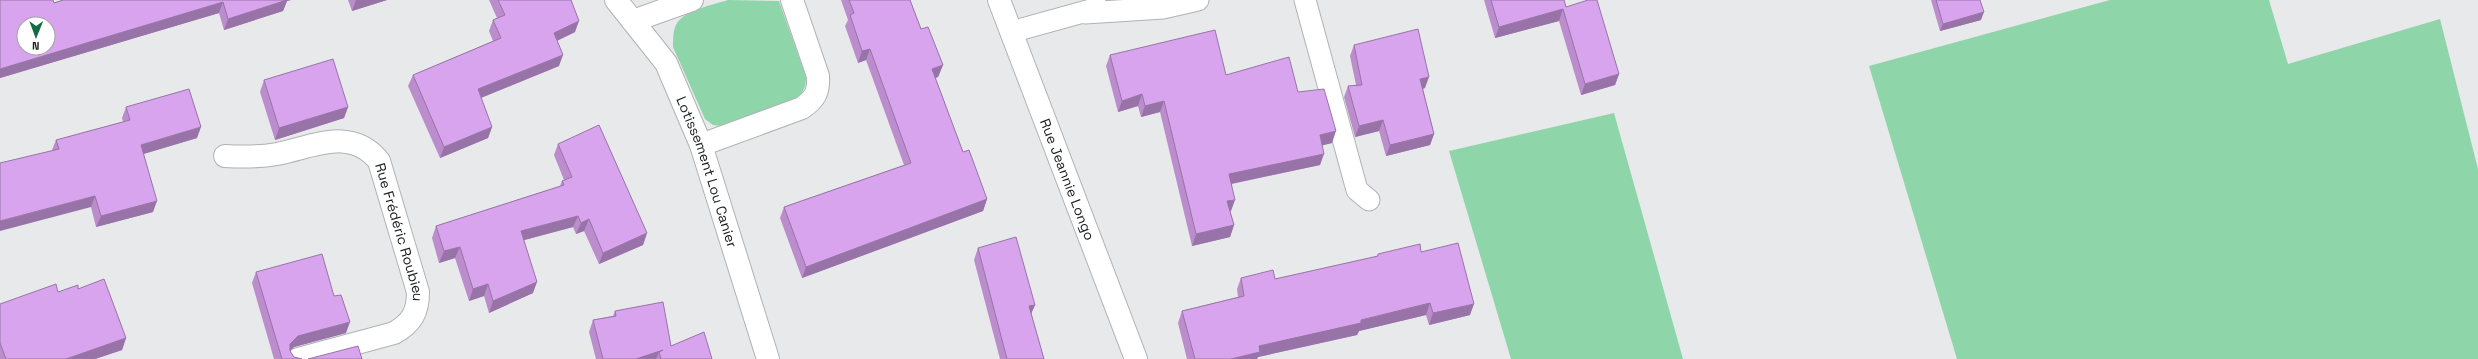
<svg xmlns="http://www.w3.org/2000/svg" width="2478" height="359" font-family="'Space Grotesk',sans-serif">
<style>
.grass{fill:#8ed6a9}
.lines{fill:none;stroke-linecap:round;stroke-linejoin:round}
.service-casing{stroke:#b0b2b4;stroke-width:23}
.minor-casing{stroke:#b0b2b4;stroke-width:24}
.service{stroke:#fff;stroke-width:21}
.minor{stroke:#fff;stroke-width:22}
.wall{fill:#bb8dcd}
.shaded-wall{fill:#9873a7}
.building{fill:#d9a4ee;stroke:#9873a7;fill-rule:evenodd}
.labels{text-anchor:middle;stroke-width:3;stroke-linejoin:round;paint-order:stroke}
.street-label{font-size:14px;fill:#1b1c1d;stroke:#fff}
</style>
<rect width="100%" height="100%" fill="#e7e9ea"/>
<path class="grass" d="M728,0L779,1L806,77C806,88 802,94 795,102L721,126L713,125L705,119L673,47C673,39 673,29 677,23C687,9 713,5 728,0Z
M2110,0H2269L2288,64L2440,19L2478,169V359H1957L1869,66Z
M1614,113L1683,359H1511L1449,151Z"/>
<g class="lines">
<defs>
<path id="service" d="M1305,0L1357,190L1369,200
M1085,13L1163,8L1198,0
M1011,32L1098,8"/>
<g id="minor">
<path id="s1" d="M616,0L666,63L701,145L768,359"/>
<path id="s2" d="M999,0L1136,359"/>
<path d="M633,21L692,0"/>
<path d="M701,145L802,108C815,99 819,92 818,76L792,0"/>
<path id="s3" d="M225,156C242,157 260,157 277,154C313,147 351,126 379,161L418,292C418,312 412,323 394,333L298,359"/>
</g>
</defs>
<use href="#service" class="service-casing"/>
<use href="#minor" class="minor-casing"/>
<use href="#service" class="service"/>
<use href="#minor" class="minor"/>
</g>
<path class="wall" d="M0,0L54,3L63,0H291L287,1L283,11L224,30L219,13L0,78Z
M348,0H387L352,11Z
M489,0H571L575,32L557,41L559,66L481,98L492,127L488,138L440,158L408,86L413,75L493,41L489,31L493,20L497,18Z
M841,0H910L921,29L943,65L938,77L935,78L963,152L987,199L983,211L802,278L780,218L784,207L904,165L866,60L858,63L845,26L848,20Z
M1484,0H1564L1566,7L1619,74L1615,85L1581,95L1559,21L1495,38Z
M1931,0H1980L1981,20L1940,31Z
M1354,45L1425,88L1423,89L1434,134L1430,145L1386,156L1379,131L1355,137L1344,97L1348,86L1356,85L1350,56Z
M1110,55L1226,75L1298,92L1332,143L1322,145L1320,165L1232,184L1231,211H1230L1234,225L1230,237L1192,246L1160,112L1141,117L1138,106L1118,112L1106,66Z
M264,80L348,107L344,118L275,140L260,92Z
M126,107L197,138L143,154L153,212L96,227L91,207L52,150L56,140L123,122L122,118Z
M558,144L647,233L643,245L599,264L584,231L576,234L573,227L524,240L533,293L489,313L484,296L469,301L455,258L439,263L432,238L436,226L560,186L562,181L564,180L554,155Z
M978,248L1035,305L1031,314L1044,359H1000L974,260Z
M1421,252L1470,315L1429,325L1426,315L1359,331L1357,335L1258,357L1257,359H1187L1178,323L1182,311L1238,297L1237,289L1241,278L1275,279L1377,257L1378,254Z
M256,272L346,333L294,347L290,351L294,357L302,359H274L252,283Z
M78,289L126,338L122,350L95,359H0V304L58,292Z
M615,311L671,346L712,359H596L589,332L593,320L613,316Z"/>
<path class="shaded-wall" d="M281,0H291L287,1L283,11L224,30L228,19Z
M356,0H387L352,11Z
M223,2L219,13L0,78V69Z
M1563,9L1559,21L1495,38L1499,27Z
M1984,12L1981,20L1940,31L1943,24Z
M579,21L575,32L550,44L554,33Z
M870,49L866,60L858,63L862,51Z
M563,55L559,66L473,101L478,89Z
M943,65L938,77L928,81L932,69Z
M1619,74L1615,85L1581,95L1585,84Z
M1429,77L1425,88L1416,90L1420,79Z
M1142,94L1138,106L1118,112L1122,101Z
M1164,101L1160,112L1141,117L1145,106Z
M348,107L344,118L275,140L279,128Z
M1383,120L1379,131L1355,137L1359,126Z
M201,127L197,138L137,156L141,145Z
M492,127L488,138L440,158L444,147Z
M1336,131L1332,143L1316,147L1320,135Z
M1434,134L1430,145L1386,156L1390,145Z
M1324,154L1320,165L1225,185L1229,174Z
M95,196L91,207L0,231V221Z
M987,199L983,211L802,278L806,267Z
M1235,200L1231,211L1223,212L1227,201Z
M157,201L153,212L96,227L101,216Z
M578,216L573,227L517,242L521,231Z
M589,219L584,231L576,234L581,223Z
M1234,225L1230,237L1192,246L1196,234Z
M647,233L643,245L599,264L603,253Z
M460,247L455,258L439,263L444,251Z
M537,282L533,293L489,313L493,301Z
M488,284L484,296L469,301L473,289Z
M1430,303L1426,315L1359,331L1357,335L1258,357L1257,359H1231L1259,346Z
M1474,304L1470,315L1429,325L1433,313Z
M1035,305L1030,316L1029,306Z
M350,322L346,333L294,347L286,355L290,344L298,336Z
M126,338L122,350L95,359H66Z
M663,350L659,352L656,359H636Z"/>
<path class="building" d="M0,0H53L54,3L63,0H287L228,19L223,2L0,69ZM24,24H48V48H24Z
M498,0H571L579,21L554,33L563,55L478,89L492,127L444,147L413,75L501,38L493,20L505,15Z
M849,0H910L921,29L928,27L943,65L932,69L963,152L969,150L987,199L806,267L784,207L911,163L870,49L862,51L850,15L854,13Z
M1491,0H1564L1566,7L1588,0H1597L1619,74L1585,84L1563,9L1499,27Z
M1936,0H1980L1984,12L1943,24Z
M1418,29L1429,77L1420,79L1434,134L1390,145L1383,120L1359,126L1348,86L1362,85L1354,45Z
M1215,30L1226,75L1289,57L1298,92L1324,89L1336,131L1320,135L1324,154L1229,174L1235,200L1227,201L1234,225L1196,234L1164,101L1145,106L1142,94L1122,101L1110,55Z
M333,59L348,107L279,128L264,80Z
M189,89L201,127L141,145L157,201L101,216L95,196L0,221V163L59,149L56,140L130,120L126,107Z
M599,125L647,233L603,253L589,219L581,223L578,216L521,231L537,282L493,301L488,284L473,289L460,247L444,251L436,226L564,185L562,181L572,177L558,144Z
M1016,237L1035,305L1029,306L1044,359H1007L978,248Z
M1458,243L1474,304L1433,313L1430,303L1361,320V323L1259,346L1260,352L1231,359H1195L1182,311L1244,296L1241,278L1273,270L1275,279L1378,256V254L1420,244L1421,252Z
M322,254L334,296L341,295L350,322L298,336L290,344V351L294,357L302,359H282L256,272Z
M104,279L126,338L66,359H6L0,343V304L56,284L58,292L78,285V289Z
M663,302L671,346L704,332L712,359H661L659,352L663,350L636,359H603L593,320L616,316L615,311Z
M358,346L362,359H308Z"/>
<g class="labels">
<g class="street-label">
<text dy="5" stroke="none"><textPath href="#s1" startOffset="197">Lotissement Lou Canier</textPath></text>
<text dy="5" stroke="none"><textPath href="#s2" startOffset="192">Rue Jeannie Longo</textPath></text>
<text dy="5" stroke="none"><textPath href="#s3" startOffset="236">Rue Frédéric Roubieu</textPath></text>
</g>
</g>
<g transform="translate(36 36) rotate(181)"><circle r="19" fill="#ffffff" stroke="#a4a4a5"/>
<path d="M0-3L7 15L0 10L-7 15Z" fill="#136c40"/>
<text y="-6" font-size="11" font-weight="bold" text-anchor="middle" fill="#1b1c1d">N</text>
</g>
</svg>
